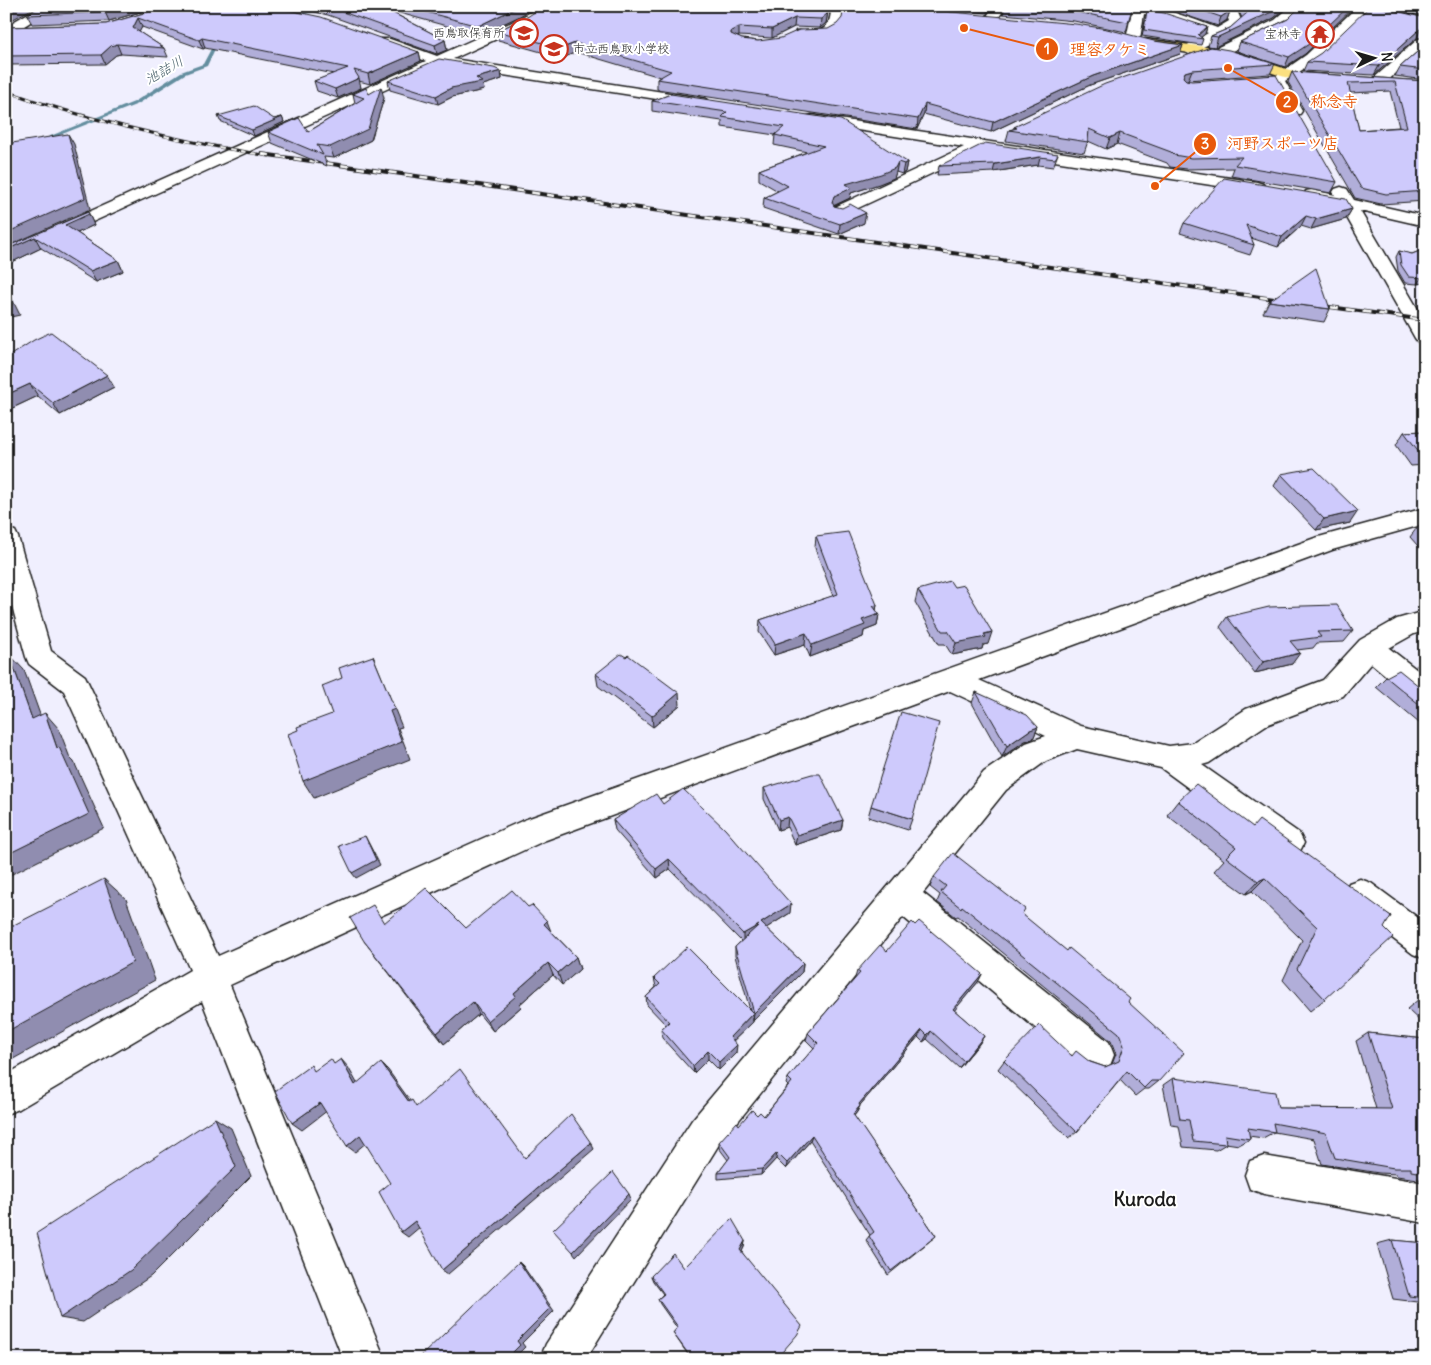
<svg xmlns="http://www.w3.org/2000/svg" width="1431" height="1365" font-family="Delius,'Klee One',sans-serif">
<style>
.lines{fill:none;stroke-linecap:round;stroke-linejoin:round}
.stream{fill:#648e9f;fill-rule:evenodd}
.minor-casing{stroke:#1c1c1c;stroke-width:3}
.major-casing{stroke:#1c1c1c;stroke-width:3}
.minor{fill:#fff;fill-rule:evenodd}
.major{fill:#fbe080;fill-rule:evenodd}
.rail-far1-casing{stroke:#1c1c1c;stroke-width:3}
.rail-casing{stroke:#1c1c1c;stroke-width:4}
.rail-far1{stroke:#fff;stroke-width:2;stroke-dasharray:5.5;stroke-linecap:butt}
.rail{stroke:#fff;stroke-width:2.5;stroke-dasharray:8;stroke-linecap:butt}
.wall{fill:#b1aed9;stroke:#1c1c1c;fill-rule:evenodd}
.shaded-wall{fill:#908db0;stroke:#1c1c1c}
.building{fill:#cecafc;stroke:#1c1c1c;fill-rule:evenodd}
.labels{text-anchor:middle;stroke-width:4;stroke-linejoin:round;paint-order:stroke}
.far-poi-label{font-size:12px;fill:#1c1c1c;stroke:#fff;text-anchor:end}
.far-water-label{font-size:14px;font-style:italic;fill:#465e68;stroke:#fff}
.near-neighbourhood-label{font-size:19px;font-weight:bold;fill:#1c1c1c;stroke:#fff}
.leader{fill:none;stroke:#e8590c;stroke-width:2}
.callout-dot{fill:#e8590c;stroke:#fff;stroke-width:2}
.mark-label{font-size:15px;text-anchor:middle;font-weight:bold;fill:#fff}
.callout-label{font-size:16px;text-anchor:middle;font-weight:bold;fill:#e8590c;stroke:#fff;stroke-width:4;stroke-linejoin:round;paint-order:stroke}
</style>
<rect width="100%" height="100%" fill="#f0effe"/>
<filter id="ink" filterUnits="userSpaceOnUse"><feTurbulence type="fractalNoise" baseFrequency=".02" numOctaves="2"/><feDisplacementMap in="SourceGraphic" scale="10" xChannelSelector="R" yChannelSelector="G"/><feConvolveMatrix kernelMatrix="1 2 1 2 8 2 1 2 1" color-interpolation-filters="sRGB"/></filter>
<g filter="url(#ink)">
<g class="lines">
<path class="stream" d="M322,6H327L319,11L292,16L290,15L317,9Z
M221,40L224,41L214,51L207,66L185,74L138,104L47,140L43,139L134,102L181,72L203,64L211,49Z"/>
<defs>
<path id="minor" d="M41,6H56L13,33H6V26Z
M541,6H556L527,25L453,59L701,98L706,99L708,102L706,105L701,106L440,65L6,261V249L426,61L380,45L378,42L380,39H390L437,56L519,19Z
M831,6H843C843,11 844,18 843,22C836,40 811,40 796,37L795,34L796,31C802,30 807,33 813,32C829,30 831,20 831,6Z
M994,6H1007L995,22H987L985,19Z
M1133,6C1162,6 1190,18 1217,28L1229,21L1223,6H1235L1242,22L1225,36L1189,54L1182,50L1184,47L1208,33L1163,17L1144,14L1140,39L1133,43L1128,42L1126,39Z
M1291,6H1303V8L1283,26L1222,56H1212L1210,53L1212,50L1275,20Z
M1358,6H1372L1425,18V26L1366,12L1316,61L1285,81L1302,111L1300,114H1290L1270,80L1306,55Z
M1418,39H1425V47L1384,84H1374L1372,81L1374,78Z
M812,115L1257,182L1263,184L1265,187L1263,190L1257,192L982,150L841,216L835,215L833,211L835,207L964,147L807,122L805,119L807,116Z
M1341,187L1347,189L1354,200L1425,216V226L1360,211L1425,321V344L1418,342L1415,338L1341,207L1306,199L1304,195L1306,191L1312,190L1335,195L1333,192L1335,189Z
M1425,508V524L1332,550L979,680L1081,726L1169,746L1193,743L1246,709L1323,680L1360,640L1397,619L1425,611V631L1414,634L1389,648L1425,676V703L1415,700L1371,663L1343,696L1266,725L1209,763L1202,765L1299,833L1304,843L1299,853L1288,857L1277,853L1161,768L1077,749L1046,761L1006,790L923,893L1109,1042L1114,1055L1109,1068L1096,1073L1083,1068L903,917L718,1146L586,1359H540L546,1344L692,1120L984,772L1026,743L1046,736L950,691L546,840L230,985L385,1359H343L202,1001L19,1109L6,1114V1075L190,970L64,691L29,664L26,657L6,584V529L15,531L18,537L51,651L85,676L218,956L524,820L1315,538Z
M1360,879L1371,883L1425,923V959L1413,954L1349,905L1344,894L1349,883Z
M1264,1156L1425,1183V1223L1264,1194L1250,1189L1245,1175L1250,1161Z"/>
<path id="major" d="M1145,39L1228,50L1299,73L1327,75L1334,79L1327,83L1297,81L1226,58L1140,46L1138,43Z"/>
</defs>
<use href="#minor" class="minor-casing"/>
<use href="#major" class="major-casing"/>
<use href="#minor" class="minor"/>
<use href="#major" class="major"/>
<defs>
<path id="rail-far1" d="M6,91C92,122 179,141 269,156"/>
<path id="rail" d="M262,154L1288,301
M1315,305L1425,320"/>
</defs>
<use href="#rail-far1" class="rail-far1-casing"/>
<use href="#rail" class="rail-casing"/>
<use href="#rail-far1" class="rail-far1"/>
<use href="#rail" class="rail"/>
</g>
<path class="wall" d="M161,6L109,21L32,24L27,15Z
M168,6L419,52L421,61L370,84L359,81L361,88L338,98L317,91L314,81L334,74L205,48L203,49L142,27L139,32L164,48L168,57L121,54L116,55L105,64L6,65V27L106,24Z
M287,6H537L518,17L479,35L396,12L395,14L445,40L447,50L437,54L328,15Z
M829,6L826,23L820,28L794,27L772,38L739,36L737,37L742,39L758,41H1154L1183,45L1180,54L1090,85L991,132L924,114L917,129L657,89V79L660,77L576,52L563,58L498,40L497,31L527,17Z
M917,6H992L987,13Z
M1005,6H1133L1126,32L1074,21L1003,14Z
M1149,6H1228L1230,11L1227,20L1218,26L1166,9Z
M1236,6H1288L1274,18L1215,47L1208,46L1211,36L1230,28L1242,18Z
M1381,6H1425V16Z
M1147,10L1207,27L1205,34L1201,37L1203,39L1201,45L1142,36L1146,16Z
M1425,18V37L1417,38L1374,75L1303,71L1307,62Z
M1288,19L1305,54L1285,67L1237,51L1240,42Z
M1425,45V80L1395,76L1400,67Z
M1211,47L1275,64L1270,74L1187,80L1337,182L1331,193L1231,176L1234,168L1187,169L1170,167L1167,163L1117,144L1106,149L1088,141L1084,153L1006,141L1009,130L1013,129L1014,127Z
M501,71L502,79L483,85L484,90L452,97L438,104L390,90L388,81Z
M1292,72L1425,81V201L1381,204L1355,198L1288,82ZM1390,91L1399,127L1359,130L1350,93Z
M353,94H369L384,98L371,140L334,158L324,157L327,166L272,143L268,132H308L355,103Z
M671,94L907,162L905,172L902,174L896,172L894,178L879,184L851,193L850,198L834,206L864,223L839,234L763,208L764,198L778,191L759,180V170L807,152L774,145L775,135L722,127V121L652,111V101Z
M218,116L274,119L282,117L284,122L254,136L220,121Z
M1058,154L1053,167L1038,165L993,172L937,175L939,166Z
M1352,209L1346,219L1311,229L1301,226L1278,247L1251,238L1254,245L1250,255L1180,233L1184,223Z
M88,212L94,225L77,233L118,260L123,271L96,282L41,248L6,265V248Z
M1425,249V283L1417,284L1405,283L1398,271L1396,257L1399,251L1412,254Z
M1269,301L1330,309L1324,322L1263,313Z
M6,358L114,387L60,415L38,396L6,411Z
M1425,431V465L1411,466L1396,445L1404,432Z
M1281,474L1350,523L1316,530L1274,486Z
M1425,524V554L1410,537L1419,525Z
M816,536L877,605L876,610L879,614L877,626L864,631L863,637L810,657L805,645L774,655L759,632L760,620L833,596L815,548Z
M918,590L988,644L983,645L982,649L952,655L945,644H939L915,602Z
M1227,617L1353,631L1344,642L1317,643L1313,648L1297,650L1292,664L1255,673L1220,627Z
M1425,656V674L1416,666Z
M596,674L680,705L653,727L598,686Z
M1386,677L1425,691V728L1376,687Z
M976,692L1038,727L1033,739L1025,741L1002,757L972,703Z
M764,788L843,820L841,830L795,845L787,827L778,830L764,799Z
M1178,801L1253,827L1391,916L1325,999L1310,1011L1283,980L1302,940L1252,891L1246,894L1214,871L1224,860L1167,815Z
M663,804L790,913L766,928L803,963L802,972L753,1021V1020V1022L733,1041L736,1053L719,1070L708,1059L694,1073L662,1038L661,1029L666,1025L647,1005L646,997L656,987L654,978L750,1010L735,956V947L741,941L670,869L657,878L615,830L613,820Z
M871,806L912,819L908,830L868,817Z
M934,877L1022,915L1128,1002L1159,1081L1149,1089H1144L1135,1096L1120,1080L1077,1132L1069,1138L998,1069L1004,1061L1071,1055L1105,1067L1112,1064L1116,1054L1111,1041L958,916L956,917L937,902L940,895L930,887Z
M384,923L466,928L550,930L576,957L580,969L562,985L553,975L520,1004L521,1007L493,1031L479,1014L444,1044L364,941Z
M887,951L982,974L978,982L954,1010L984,1036L979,1044L959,1068L927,1039L923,1042L918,1037L860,1105L857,1112L854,1116L936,1236L888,1275L866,1240L870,1235L810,1141L786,1169L776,1159L761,1175L718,1179V1173L728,1160L719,1148V1142L739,1125L757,1115L764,1116L788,1086L786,1084L788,1078L814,1048L806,1040L808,1033L855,978L857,971Z
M1425,994V1026L1407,1009Z
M1368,1033L1425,1039V1180L1397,1176L1396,1174L1379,1173L1322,1164L1314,1139L1274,1132L1263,1138L1249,1136L1250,1139L1239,1145L1226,1143V1144L1216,1150L1183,1147L1179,1126L1171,1125L1163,1085L1173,1078L1278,1108L1376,1109L1356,1041Z
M1392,1240L1425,1243V1303L1393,1299L1377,1244Z
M745,1241L744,1247L742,1251L776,1359H691L675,1336L673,1333L677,1328L660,1304L658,1299L663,1294L653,1281L651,1276L684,1268Z"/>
<path class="shaded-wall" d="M16,6H37L6,23V11Z
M126,6H161L109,21L105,12Z
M393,6H395L396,12L393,21L391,12Z
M520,6H537L518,17L479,35L478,26Z
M828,6H829L826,23L820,28L821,19Z
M988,6H992L987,13Z
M1281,6H1288L1274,18L1215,47L1218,37Z
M1349,6H1355L1305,54L1285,67L1289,57Z
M1230,11L1227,20L1218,26L1221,17Z
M138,18L142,27L136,38L133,28Z
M795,18L794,27L772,38V29Z
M739,27V36L731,40V31Z
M1207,27L1205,34L1200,38L1198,35Z
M1421,28L1417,38L1374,75L1379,66Z
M202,38L205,48L203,49L199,40Z
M445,40L447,50L437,54L435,45Z
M575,43L576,52L563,58L562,48Z
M117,44L121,54L116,55L105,64L101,55L111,46Z
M1183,45L1180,54L1090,85L991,132L993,122L1093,76Z
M419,52L421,61L370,84L368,74Z
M1192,70L1188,80L1181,82L1185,72Z
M501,71L502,79L483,85L484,90L452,97L438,104L436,96L451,88L476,78Z
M359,78L361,88L338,98L335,89Z
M381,87L384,98L371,140L334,158L330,147Z
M925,104L924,114L917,129L918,119Z
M282,117L284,122L254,136L252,130Z
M1120,133L1117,144L1106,149L1110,138Z
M68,134L74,144L90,209L6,247V233Z
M1040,157L1038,165L993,172L995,164Z
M898,162L896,172L894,178L879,184L851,193L850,198L833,206L832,202L834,196L846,184Z
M907,162L905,172L902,174L904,164Z
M1352,209L1346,219L1311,229L1316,219Z
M88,212L94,225L71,236L65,225Z
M866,213L864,223L839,234L840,224Z
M1306,216L1301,226L1278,247L1282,237Z
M35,237L41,248L6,265V250Z
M118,260L123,271L96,282L90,271Z
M1421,278H1425V283L1417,284Z
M6,287L20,315L6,318Z
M107,375L114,387L60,415L53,403Z
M30,384L38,396L6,411V395Z
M1358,511L1350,523L1316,530L1324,519Z
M877,605L875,616L879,614L877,626L864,631L863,637L810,657L812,645L862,620L873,606Z
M992,632L988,644L983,645L982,649L952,655L956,643Z
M806,633L805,645L774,655L775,644Z
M1300,653L1292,664L1255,673L1263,662Z
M9,654L24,670L47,734L32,719Z
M373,656L402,727L398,728L410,759L314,798L303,781L390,711Z
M679,693L680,705L653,727L652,716Z
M45,713L59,729L70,758L74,762L104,828L6,877V855L57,748Z
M1038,727L1033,739L1025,741L1002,757L1007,746L1030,730Z
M788,817L787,827L778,830L779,820Z
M843,820L841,830L795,845L797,835Z
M365,836L380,865L356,878L352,873Z
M669,859L670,869L657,878L656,869Z
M1265,878L1252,891L1246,894L1258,881Z
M104,879L126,899L155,980L6,1063V1032Z
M791,904L790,913L760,932L761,923Z
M547,921L552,934L544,924Z
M759,925L743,943V934Z
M576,957L580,969L562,985L558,973Z
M548,963L553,975L520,1004L521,1007L493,1031L487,1021L514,993Z
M803,963L802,972L753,1021L754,1013Z
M982,974L978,982L949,1017L953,1009Z
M473,1002L479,1014L444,1044L437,1033Z
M753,1013V1022L729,1045L730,1037Z
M922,1030L918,1037L856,1110L859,1104Z
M931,1031L927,1039L923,1042L927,1035Z
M984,1036L979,1044L959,1068L964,1061Z
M737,1045L736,1053L719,1070V1062Z
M708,1051V1059L694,1073L693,1066Z
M341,1059L348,1067L362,1092L355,1085Z
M381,1063L388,1070L416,1109L409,1102Z
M320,1103L328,1110L302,1130L292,1123Z
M860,1106L857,1112L850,1120L853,1114Z
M215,1118L231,1128L251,1176L151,1276L83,1322L60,1318Z
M360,1135L367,1142L355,1152L347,1146Z
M812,1135L810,1141L786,1169L787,1163Z
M591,1143L594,1149L448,1274L442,1270Z
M777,1153L776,1159L761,1175L762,1169Z
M629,1194L631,1199L576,1256L573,1252Z
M415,1221L421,1226L408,1237L401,1232Z
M745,1241L744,1247L740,1256V1250Z
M519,1262L523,1266L554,1311L522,1343L525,1347L513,1359H506L517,1341Z"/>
<path class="building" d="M6,6H16L6,11Z
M40,6H126L105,12L27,15Z
M168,6L274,7L321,17L419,52L368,74L354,70L359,78L335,89L314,81L348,68L202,38L199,40L138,18L133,28L164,48L117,44L111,46L101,55L6,56V27L106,24Z
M326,6H393L391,12L445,40L435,45Z
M404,6H520L478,26Z
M544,6H828L827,14L821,19L795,18L772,29L739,27L731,31V34L742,39L758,41L781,38L799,30L828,29L837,24L842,18L844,6H890L1076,24L1107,29L1154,41L1183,45L1093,76L993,122L925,104L918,119L657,79L671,71L575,43L562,48L497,31L527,17Z
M1014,6H1133L1128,22L1077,12Z
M1189,6H1228L1230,11L1221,17Z
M1244,6H1281L1278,9L1218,37L1211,36L1230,28L1247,13Z
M1301,6H1349L1309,44L1289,57L1240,42L1288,19Z
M1370,6H1376L1425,18V28H1421L1379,66L1307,62L1321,53Z
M1147,10L1164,13L1207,27L1198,35L1203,39L1144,30Z
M1425,45V70L1400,67Z
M1211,47L1229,50L1275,64L1192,70L1185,72L1183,77L1186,80L1192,81L1276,75L1337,182L1235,165L1242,157L1191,158L1174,155L1171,152L1120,133L1110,138L1089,129L1088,142L1009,130L1017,128L1014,127L1105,84Z
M439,59L494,68L501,71L476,78L482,82L451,88L436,96L388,81Z
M1292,72L1425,81V191L1386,194L1361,188ZM1395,82L1407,127L1359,130L1348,83Z
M381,87L368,129L330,147L317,145L323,155L268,132L299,118L308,132L364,98L353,94L366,88L369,94Z
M671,94L841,120L907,162L904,164L898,162L895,168L881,174L846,184L852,188L834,196L832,202L834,206L842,208L850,204L866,213L840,224L764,198L788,186L759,170L824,146L775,135L784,127L722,117L727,112L652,101Z
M254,106L274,119L282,117L252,130L218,116Z
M68,134L85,198L6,233V144Z
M985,143L1058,154L1055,159L1040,157L995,164L939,166Z
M1224,178L1346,199L1352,209L1316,219L1306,216L1282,237L1246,225L1254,245L1184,223Z
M88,212L89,214L65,225L118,260L90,271L35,237L6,250V247Z
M1425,249V278L1409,277L1401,265L1399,251L1412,254Z
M1316,268L1330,309L1269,301Z
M6,289L13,304L6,306Z
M51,332L107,375L53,403L30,384L6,395V358L34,340Z
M1425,431V453H1420L1404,432Z
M1314,468L1358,511L1324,519L1281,474Z
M1425,524V531L1419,525Z
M848,532L877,605L873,606L879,614L862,620L865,625L812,645L806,633L775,644L760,620L838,594L816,536Z
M950,581L954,587L964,585L992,632L984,634L986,637L956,643L948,631H942L918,590Z
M1337,605L1353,631L1317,632L1321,637L1290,641L1300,653L1263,662L1227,617L1269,607Z
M9,654L32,719L45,713L57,748L59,747L89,814L6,855V656Z
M621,654L626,657L628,655L679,693L652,716L596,674Z
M373,656L395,709L390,711L402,742L303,781L288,734L298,730L297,727L332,714L322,686L342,678L339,668Z
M1399,670L1425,691V709L1386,677Z
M976,692L1027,715L1038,727L1030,730L1007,746Z
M901,712L939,723L912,819L871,806Z
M812,774H820L843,820L797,835L788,817L779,820L764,788Z
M1196,784L1253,827L1259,820L1391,916L1384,928L1393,937L1325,999L1297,969L1317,927L1265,878L1258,881L1226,857L1236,847L1178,801Z
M683,789L725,829L791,904L761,923L803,963L754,1013L735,947L759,925L743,934L669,859L656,869L613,820L656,794L663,804Z
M365,836L376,860L352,873L339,846Z
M953,853L1025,909L1022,914L1067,951L1069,948L1130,999L1128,1002L1184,1053L1159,1081H1151L1144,1088L1127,1071L1077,1132L1004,1061L1039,1025L1072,1056L1076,1051L1090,1062L1105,1067L1119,1061L1124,1046L1119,1033L962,906L961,908L941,892L946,886L934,877Z
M104,879L133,962L6,1032V929Z
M426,888L466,928L512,890L528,907L532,905L547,921L544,924L576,957L558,973L548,963L514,993L516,996L487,1021L473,1002L437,1033L364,941L350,918L373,905L384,923Z
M919,921L982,974L953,1009L984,1036L964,1061L931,1031L927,1035L922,1030L859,1104L860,1106L853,1114L936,1236L891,1271L869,1236L874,1232L812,1135L787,1163L777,1153L762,1169L718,1173L730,1157L719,1142L737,1122L739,1125L752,1110L757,1115L760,1112L764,1116L792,1082L788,1078L818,1043L808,1033L860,973L857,971L880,945L887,951L912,922L915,925Z
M687,947L753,1013L730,1037L737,1045L719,1062L708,1051L693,1066L661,1029L669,1022L646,997L660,984L654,978Z
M1425,998V1004L1421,1001Z
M1368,1033L1425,1039V1173L1411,1171V1168H1394L1335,1158L1326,1133L1273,1123L1275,1132L1248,1128L1250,1139L1225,1135L1226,1144L1193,1141L1189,1120L1180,1119L1173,1078L1275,1092L1278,1108L1392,1109Z
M331,1059L334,1064L341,1059L355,1085L381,1063L409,1102L412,1100L416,1107L460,1069L525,1158L571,1114L591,1143L442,1270L415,1221L401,1232L379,1192L390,1183L360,1135L347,1146L320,1103L292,1123L275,1091L311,1065L314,1071Z
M215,1118L236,1167L131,1270L60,1318L37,1233Z
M613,1172L629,1194L573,1252L553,1230Z
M732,1219L745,1241L740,1250L802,1326L797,1335L776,1359H692L673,1333L678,1327L658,1299L664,1294L651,1276L673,1253L684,1268Z
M1392,1240L1425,1243V1298L1409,1296Z
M519,1262L550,1308L517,1341L520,1345L506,1359H421L420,1357Z"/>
</g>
<defs>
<symbol id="school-ring" viewBox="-11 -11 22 22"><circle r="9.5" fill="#fff" stroke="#c8321e" stroke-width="1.5"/><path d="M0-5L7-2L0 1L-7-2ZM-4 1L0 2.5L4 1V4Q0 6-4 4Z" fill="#c8321e"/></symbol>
<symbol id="temple-ring" viewBox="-11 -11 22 22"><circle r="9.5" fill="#fff" stroke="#c8321e" stroke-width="1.5"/><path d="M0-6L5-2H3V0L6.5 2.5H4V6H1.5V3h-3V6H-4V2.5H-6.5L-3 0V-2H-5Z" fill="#c8321e"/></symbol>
</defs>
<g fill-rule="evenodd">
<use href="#school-ring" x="508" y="17" width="32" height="32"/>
<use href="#temple-ring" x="1304" y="18" width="32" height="32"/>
<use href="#school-ring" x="538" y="33" width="32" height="32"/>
</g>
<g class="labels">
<g class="far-poi-label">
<text x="505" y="37">西鳥取保育所</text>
<text x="1301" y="38">宝林寺</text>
<text x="573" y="53" text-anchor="start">市立西鳥取小学校</text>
</g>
<g class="far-water-label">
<text transform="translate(164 70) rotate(-30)" y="5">池詰川</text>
</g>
<g class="near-neighbourhood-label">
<text x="1145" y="1206">Kuroda</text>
</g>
</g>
<path class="leader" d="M964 28L1047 49M1228 68L1287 102M1155 186L1205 144"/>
<g class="callout-dot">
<circle cx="964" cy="28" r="5"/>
<circle cx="1228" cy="68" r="5"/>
<circle cx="1155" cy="186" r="5"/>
<circle cx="1047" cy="49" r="12"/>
<circle cx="1287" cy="102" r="12"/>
<circle cx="1205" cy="144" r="12"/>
</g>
<g class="mark-label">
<text x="1047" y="54">1</text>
<text x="1287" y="107">2</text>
<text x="1205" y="149">3</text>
</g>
<g class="callout-label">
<text x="1110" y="55">理容タケミ</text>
<text x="1334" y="107">称念寺</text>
<text x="1283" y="149">河野スポーツ店</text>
</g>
<rect width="1431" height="1365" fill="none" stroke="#fff" stroke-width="25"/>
<rect x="12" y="12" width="1406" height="1340" fill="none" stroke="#1c1c1c" stroke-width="2" filter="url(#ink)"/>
<g transform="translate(1374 58) rotate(85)" stroke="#ffffff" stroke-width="4" paint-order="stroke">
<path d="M0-4L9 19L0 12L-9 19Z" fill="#1c1c1c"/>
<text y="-8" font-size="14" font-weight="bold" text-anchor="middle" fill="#1c1c1c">N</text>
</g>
</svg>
